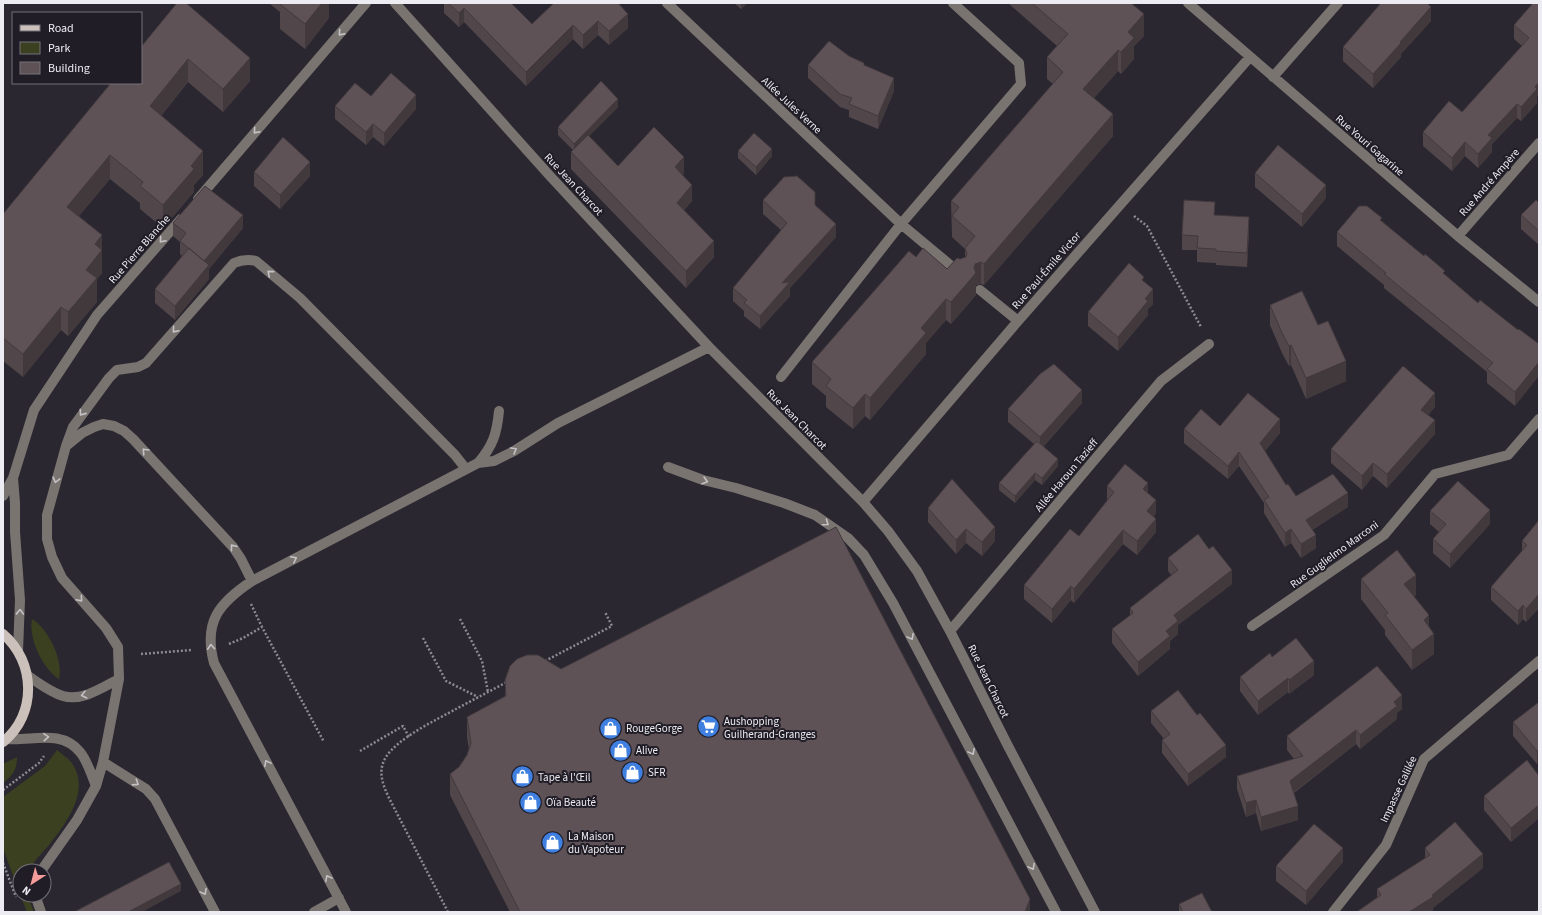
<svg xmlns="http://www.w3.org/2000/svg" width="1542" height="915" font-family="'Source Sans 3',sans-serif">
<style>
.green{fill:#3b4020}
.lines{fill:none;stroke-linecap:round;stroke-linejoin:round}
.path{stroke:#8c8a92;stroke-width:2.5;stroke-dasharray:2 2;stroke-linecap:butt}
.minor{stroke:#7a7471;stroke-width:10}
.major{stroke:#ccc0bb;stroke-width:10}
.wall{fill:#51474b}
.shaded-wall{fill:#42393d}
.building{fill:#5e5257;stroke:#42393d}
.oneway{stroke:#c5c2c6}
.labels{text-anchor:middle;stroke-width:4;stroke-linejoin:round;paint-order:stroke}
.street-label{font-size:11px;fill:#eeecf3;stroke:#201d26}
.poi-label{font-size:11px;fill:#eeecf3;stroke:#201d26;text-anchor:start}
</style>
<rect width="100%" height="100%" fill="#2a2730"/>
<path class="green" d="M32,619C48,628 64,661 59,679C43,669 28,638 32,619Z
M57,750C61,754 67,757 71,762C92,789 66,824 49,845C42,853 34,861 28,871H20V895L3,848V797L45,766Z
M17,757C17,770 13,775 3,783V764Z
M20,895H27L34,912H27Z"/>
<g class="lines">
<path class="path" d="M1134,216L1147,226L1201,327
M251,604L262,627
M460,619L482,661L488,692
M423,638L446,681L478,697
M229,644L243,638L262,627L324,742
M141,654L192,650
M545,661L612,626L605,612
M360,751L403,726L409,737
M3,790L39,763L44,756
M3,863L16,897
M448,912L389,798C383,785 377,771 386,757C398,738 436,720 456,709C473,700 490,691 507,682"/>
<path class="minor" d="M395,3L550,176L709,347L863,502L888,531L917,571L950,631L1007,744L1095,912
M667,3L901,224L961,274
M1188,3L1458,236L1539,302
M1273,77L1338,3
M198,199L366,3
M1458,236L1539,143
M980,290L1018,321
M781,377L901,224L1021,84L1019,63L953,3
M66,446L73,427L109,378L117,370L138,367L146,363L234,263C241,260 248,259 256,261L300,298L455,455L466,469
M478,463L494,461L514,451L558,423L709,347
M668,467L703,480L736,488L784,503L815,515L848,538L864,555L893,603L1056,912
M13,478L15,503V532L20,600L18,651
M3,496L13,478L34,410L97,315L181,219
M863,502L1018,321L1250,57
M1252,626L1384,535L1435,474L1508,455L1539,419
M950,631L1161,381L1209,344
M28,676C39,683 50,692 63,696C82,702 103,687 119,679
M7,739C33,741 61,729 80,752C87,760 92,776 96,786
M103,762L146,789L155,799L215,912
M41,871L77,820L96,786L103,762L119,679L118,647L106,628L62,578L52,557L47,539V515L66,446L82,433L94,427L103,424L114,426L124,431L133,439L233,547L241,559L252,581
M35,895L41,912
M314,912L339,898
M346,912L214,663C203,622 219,603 252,581L478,463C493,446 497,433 499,411
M1333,912L1386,845L1424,759L1539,661"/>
<path class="major" d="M3,634C36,662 37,715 3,742"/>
</g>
<path class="wall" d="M177,3L250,81L223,112L188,82L161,116L203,175L194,185V192L163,228L140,209V203L110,179L79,216L102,235V273L97,279V302L68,336L61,330L23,377L3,361V214Z
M269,3H329V18L305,49L280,29V12Z
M444,3H511L532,24L554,3L628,28L609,45L598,35L583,49L573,39L526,86L464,22L459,27L444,13Z
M734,3H747L741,9Z
M1008,3H1131L1144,36L1134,46V59L1121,74L1118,71L1094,98L1113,136L984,285L981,284L976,285V295L951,324L946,320L926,343V354L870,420L865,416L853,429L826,407V396L812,384V362L916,257L947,269L960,259L965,257V249L952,237L951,201L1053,84L1047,79V57L1057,46Z
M1533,3L1537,103L1521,121L1517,118L1492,144V152L1478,168L1465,156L1452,171L1423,146V132L1462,112L1522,46L1514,39V25Z
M1431,21L1401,54V57L1373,88L1343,61V47Z
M849,56L864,65L894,91L878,129L849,117V110L840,107L808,78V65Z
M371,96L416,109L384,146L373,137L366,145L335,119V106Z
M618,107L589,136L618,166L684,173L682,175L692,201L684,210L714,257L686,288L571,169V152L573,150L558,135V127Z
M738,151L772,156L756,175L738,158Z
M254,172L310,176L280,209L254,186Z
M1255,173L1326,198L1302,227L1255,187Z
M763,200L815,205L836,237L790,288V296L760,329L744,316V311L733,301V288L781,230L763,214Z
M1539,203V245L1521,229V215Z
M1215,215L1249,231L1247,267L1216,265V263L1197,262V250H1182V235Z
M1382,221L1478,303L1518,330L1515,406L1487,383V372L1384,288V285L1337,246V232Z
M173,223L243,228L209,269V279L175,320L155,303V289L182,256L180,254V242L173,236Z
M1144,282L1153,304L1148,309V315L1118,351L1088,326V312Z
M1270,305L1318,325L1346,381L1306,399L1291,365L1289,366L1282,353L1270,325Z
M1082,403L1044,446L1058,466L1042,485L1035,480L1015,503L999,490V483L1034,444L1008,422V409Z
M1435,407L1428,415L1435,434L1387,488L1373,476L1362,490L1331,463V449Z
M1220,426L1280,433L1265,451L1286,485L1296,496L1348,507L1312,530L1316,548L1301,558L1291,543L1285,547L1264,513V503L1239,466L1228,479L1184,443V429Z
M1107,486L1148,493L1156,513L1154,516L1156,532L1137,555L1123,544L1074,603L1071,600L1052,623L1024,599V585L1079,536L1107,501Z
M928,508L995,541L982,556L966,543L956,554L928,522Z
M1430,511L1490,524L1450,568L1433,553V539L1439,532L1430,524Z
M1539,520V608L1526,622L1523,619L1518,625L1491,600V587L1522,551V541Z
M1168,558L1232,584L1178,625V634L1170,641V649L1138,676L1112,643V629L1130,616V608L1172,576L1168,571Z
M1361,579L1416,595L1414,596L1429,626L1434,654L1412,670L1385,635V630L1361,599Z
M1272,657L1314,675L1289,694L1288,692L1258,715L1240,691V677Z
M561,669L1030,912H510L450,795V774L459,767L467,755L469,750L467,737V717L505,696V680Z
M1539,702V763L1537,764L1513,736V722Z
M1402,709L1397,713V719L1360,749L1356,744L1294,793L1298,820L1261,831L1256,813L1246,817L1237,789V776L1294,759L1287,750V736Z
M1151,711L1226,757L1188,786L1162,753V740L1164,739L1151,723Z
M1539,776V818L1511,842L1484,810V796Z
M1425,848L1483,868L1433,908V910L1431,912H1358V911L1377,898V889L1425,859Z
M1343,862L1306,905L1276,881V866Z
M1179,904L1212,912H1179Z"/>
<path class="shaded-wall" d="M322,3H329V18L305,49V24Z
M741,3H747L741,9Z
M1431,7V21L1401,54V57L1373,88V74L1400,42Z
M464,8V22L459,27V13Z
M628,14V28L609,45V31Z
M1144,14V36L1134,46V59L1121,74V52L1128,32Z
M598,21V35L583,49V35Z
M573,25V39L526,86V72Z
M1118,50V71L1083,110V89Z
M250,58V81L223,112V89Z
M188,59V82L150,130V106Z
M894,78V91L878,129V116Z
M1539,82V95L1537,97V103L1521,121V107L1535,87Z
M416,95V109L384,146V133Z
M618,99V107L574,151V144Z
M1517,104V118L1492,144V152L1478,168V154L1488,135Z
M1113,114V136L984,285V264Z
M373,124V137L366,145V132Z
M1465,142V156L1452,171V158Z
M772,149V156L756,175V167Z
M203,151V175L194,185V192L163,228V205L191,166Z
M110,155V179L67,230V207Z
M684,157V173L675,183V167Z
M310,162V176L280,209V195Z
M692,185V201L677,219V203Z
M1326,185V198L1302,227V214Z
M243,215V228L209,269V279L175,320V306L204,261Z
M1249,217V231L1247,267V253Z
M836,224V237L790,288V296L760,329V316L782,283Z
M102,235V273L97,279V302L68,336V312L86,270L95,244Z
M714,241V257L686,288V271Z
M981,262V284L976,285V295L951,324V302L974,268L975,264Z
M1153,289V304L1148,309V315L1118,351V337L1145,299Z
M946,299V320L926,343V354L870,420V398L921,328Z
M61,307V330L23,377V354Z
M1291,345V365L1289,366V346Z
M1346,361V381L1306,399V378Z
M1539,362V376L1515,406V392Z
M1082,390V403L1040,450V437Z
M1435,393V407L1421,423V410Z
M865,394V416L853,429V408Z
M1280,419V433L1260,457V443Z
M1435,420V434L1387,488V474Z
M1239,452V466L1228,479V466Z
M1058,459V466L1042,485V478Z
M1373,463V476L1362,490V476Z
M1035,473V480L1015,503V496Z
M1148,483V496L1143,489Z
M1348,493V507L1306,533V520Z
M1156,500V513L1147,524V511Z
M1490,510V524L1450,568V554Z
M1156,519V532L1137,555V541Z
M995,527V541L982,556V542Z
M966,529V543L956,554V540Z
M1291,529V543L1285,547V533Z
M1123,530V544L1074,603V589Z
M1316,535V548L1301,558V544Z
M1232,570V584L1178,625V634L1170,641V649L1138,676V662L1166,631L1174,615Z
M1416,575V595L1404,604V584Z
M1071,586V600L1052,623V609Z
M1539,594V608L1526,622V609Z
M1523,605V619L1518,625V611Z
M1429,615V635L1424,620Z
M1434,634V654L1412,670V650Z
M1314,661V675L1289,694V680Z
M1288,678V692L1258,715V701Z
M1402,695V709L1397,713V719L1360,749V735L1394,702Z
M1356,730V744L1290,795V781Z
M1226,745V757L1188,786V774Z
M1539,749V763L1537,764V751Z
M1256,800V813L1246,817V803Z
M1539,805V818L1511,842V828Z
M1298,806V820L1261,831V817Z
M1343,848V862L1306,905V891Z
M1483,854V868L1433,908V910L1431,912H1409L1432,895Z
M181,884V891L142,912H128Z
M1030,899V912H1025Z"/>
<path class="building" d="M177,3H186L250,58L223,89L188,59L150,106L203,151L191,166L194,169L163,205L140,186L143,182L110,155L67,207L102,235L95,244L102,250L86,270L97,278L68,312L61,307L23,354L3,338V214L111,83H141V47Z
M281,3H322L305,24L280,4Z
M448,3H511L532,24L554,3H618L628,14L609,31L598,21L583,35L573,25L526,72L464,8L459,13Z
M1032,3H1131L1144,14L1128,32L1134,38L1121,52L1118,50L1083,89L1113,114L984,264L981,262L975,264L974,268L976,273L951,302L946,299L921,328L926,333L870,398L865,394L853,408L826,386L831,379L812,362L909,251L916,257L923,248L947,269L957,258L960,259L966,257L967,253L965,248L975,236L952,216L959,207L951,201L1063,72L1047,57L1068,34Z
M1381,3H1427L1431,7L1400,42L1401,43L1373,74L1343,47Z
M1533,3H1539V82L1535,87L1537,89L1521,107L1517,104L1488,135L1492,138L1478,154L1465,142L1452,158L1423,132L1449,101L1462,112L1529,38L1514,25Z
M829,41L849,56L864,63V65L894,78L878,116L849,104L852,98L840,94L808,65Z
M391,73L416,95L384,133L373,124L366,132L335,106L355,83L371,96Z
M601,81L618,99L574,144L558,127Z
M654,127L684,157L675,167L692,185L677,203L714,241L686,271L571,152L588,135L618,166Z
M754,133L772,149L756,167L738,151Z
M283,137L310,162L280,195L254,172Z
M1278,145L1326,185L1302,214L1255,173Z
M797,176L815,192V205L836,224L782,283L790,282L760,316L744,303L747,300L733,288L787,223L763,200L784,177Z
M205,186L243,215L204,261L180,241L186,233L173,223Z
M1184,200L1215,202L1214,215L1249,217L1247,253L1216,251V249L1197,248L1198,236L1182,235Z
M1536,200L1539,203V231L1521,215Z
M1359,206H1367L1382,218L1380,220L1424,256L1425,254L1445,271L1443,273L1478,303L1480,300L1518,330L1519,329L1539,344V362L1515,392L1487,369L1493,363L1384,274L1386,273L1337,232Z
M189,248L209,265L175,306L155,289Z
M1129,263L1144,277L1142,280L1153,289L1145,299L1148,301L1118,337L1088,312Z
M1302,291L1318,325L1328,321L1346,361L1306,378L1291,345L1289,346L1282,333L1270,305Z
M1054,364L1082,390L1040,437L1008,409L1040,374Z
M1403,366L1435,393L1421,410L1435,420L1387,474L1373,463L1362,476L1331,449Z
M1248,393L1280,419L1260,443L1286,485L1288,484L1296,496L1333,474L1348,493L1306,520L1316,535L1301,544L1291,529L1285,533L1264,500L1269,497L1239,452L1228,466L1184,429L1201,409L1220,426Z
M1037,441L1058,459L1042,478L1035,473L1015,496L999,483Z
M1125,464L1148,483L1143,489L1156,500L1147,511L1156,519L1137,541L1123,530L1074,589L1071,586L1052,609L1024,585L1070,529L1079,536L1114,492L1107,486Z
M952,479L995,527L982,542L966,529L956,540L928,508Z
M1458,481L1490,510L1450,554L1433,539L1446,524L1430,511Z
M1539,520V594L1526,609L1523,605L1518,611L1491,587L1527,545L1522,541Z
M836,527L1030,899L1025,912H520L450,774L459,767L467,755L471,743L467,717L506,696L505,680L510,666L517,659L527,655H538L561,669Z
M1198,534L1209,549L1213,546L1232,570L1174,615L1178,621L1166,631L1170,636L1138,662L1112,629L1133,613L1130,608L1178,570L1168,558Z
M1397,550L1416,575L1404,584L1429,615L1424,620L1434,634L1412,650L1385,615L1388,613L1361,579Z
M1296,638L1314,661L1289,680L1288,678L1258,701L1240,677L1270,653L1272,657Z
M1377,666L1402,695L1394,702L1397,706L1360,735L1356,730L1290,781L1298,806L1261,817L1256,800L1246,803L1237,776L1303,756L1287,736Z
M1178,690L1197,715L1200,713L1226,745L1188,774L1162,740L1170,734L1151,711Z
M1539,702V749L1537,751L1513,722Z
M1527,760L1539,776V805L1511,828L1484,796Z
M1455,822L1483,854L1432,895L1433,897L1409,912H1358V911L1381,895L1377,889L1430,855L1425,848Z
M1314,824L1343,848L1306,891L1276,866Z
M169,862L181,884L128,912H74Z
M1202,893L1212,912H1183L1179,904Z
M1539,909V912H1535Z"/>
<defs><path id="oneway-chevron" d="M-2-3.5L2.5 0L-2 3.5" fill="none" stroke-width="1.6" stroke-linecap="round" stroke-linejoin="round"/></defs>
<g class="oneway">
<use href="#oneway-chevron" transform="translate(341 33) rotate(131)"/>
<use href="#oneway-chevron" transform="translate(256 131) rotate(131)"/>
<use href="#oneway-chevron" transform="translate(162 240) rotate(131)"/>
<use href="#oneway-chevron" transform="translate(270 273) rotate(-140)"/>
<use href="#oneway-chevron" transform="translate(175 330) rotate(131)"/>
<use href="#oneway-chevron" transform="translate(82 413) rotate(125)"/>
<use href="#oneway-chevron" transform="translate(514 450) rotate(-30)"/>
<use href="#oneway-chevron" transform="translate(145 451) rotate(-133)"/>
<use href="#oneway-chevron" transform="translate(56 480) rotate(105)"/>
<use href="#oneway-chevron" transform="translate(705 481) rotate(16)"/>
<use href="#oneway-chevron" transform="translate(826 523) rotate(35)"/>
<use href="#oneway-chevron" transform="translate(233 547) rotate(-128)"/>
<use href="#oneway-chevron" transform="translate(294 559) rotate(-27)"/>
<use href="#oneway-chevron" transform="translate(80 599) rotate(49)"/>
<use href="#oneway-chevron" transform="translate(20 612) rotate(-88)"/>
<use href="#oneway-chevron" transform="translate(911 637) rotate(62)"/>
<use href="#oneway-chevron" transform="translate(211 647) rotate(-94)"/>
<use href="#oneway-chevron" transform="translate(84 695) rotate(166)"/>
<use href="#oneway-chevron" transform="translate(46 737) rotate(-4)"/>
<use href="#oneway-chevron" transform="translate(972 752) rotate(62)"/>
<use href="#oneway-chevron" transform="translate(267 763) rotate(-118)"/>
<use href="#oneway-chevron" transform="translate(136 783) rotate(33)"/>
<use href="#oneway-chevron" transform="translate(1032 867) rotate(62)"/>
<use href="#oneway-chevron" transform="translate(328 878) rotate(-118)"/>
<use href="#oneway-chevron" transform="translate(204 892) rotate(62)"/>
</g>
<defs>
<symbol id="supermarket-disc" viewBox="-11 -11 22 22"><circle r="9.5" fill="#3f7fe0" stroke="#201d26"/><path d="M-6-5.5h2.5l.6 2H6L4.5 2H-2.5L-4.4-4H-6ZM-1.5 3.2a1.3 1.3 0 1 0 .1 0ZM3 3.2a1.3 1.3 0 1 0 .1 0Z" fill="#fff"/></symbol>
<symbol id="shop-disc" viewBox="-11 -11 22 22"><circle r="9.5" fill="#3f7fe0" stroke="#201d26"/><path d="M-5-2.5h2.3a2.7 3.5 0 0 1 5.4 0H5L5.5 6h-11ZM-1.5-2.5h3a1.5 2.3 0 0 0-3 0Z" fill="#fff"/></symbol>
</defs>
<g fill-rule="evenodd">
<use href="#supermarket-disc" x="696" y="714" width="25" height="25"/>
<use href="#shop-disc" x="598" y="716" width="25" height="25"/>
<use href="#shop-disc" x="608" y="738" width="25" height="25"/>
<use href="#shop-disc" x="620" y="760" width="25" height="25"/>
<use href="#shop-disc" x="510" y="764" width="25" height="25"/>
<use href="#shop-disc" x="518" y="790" width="25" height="25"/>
<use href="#shop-disc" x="540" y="830" width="25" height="25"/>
</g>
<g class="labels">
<g class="street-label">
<text transform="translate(792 105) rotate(43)" y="4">Allée Jules Verne</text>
<text transform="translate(1370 145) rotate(41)" y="4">Rue Youri Gagarine</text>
<text transform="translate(1489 182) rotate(-49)" y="4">Rue André Ampère</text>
<text transform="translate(574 184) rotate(47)" y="4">Rue Jean Charcot</text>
<text transform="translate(139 249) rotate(-49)" y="4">Rue Pierre Blanche</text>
<text transform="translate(1046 270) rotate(-49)" y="4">Rue Paul-Émile Victor</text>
<text transform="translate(797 419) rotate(45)" y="4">Rue Jean Charcot</text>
<text transform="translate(1066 475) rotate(-50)" y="4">Allée Haroun Tazieff</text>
<text transform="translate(1334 554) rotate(-36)" y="4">Rue Guglielmo Marconi</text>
<text transform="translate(989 681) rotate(64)" y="4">Rue Jean Charcot</text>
<text transform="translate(1398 789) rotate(-65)" y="4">Impasse Galilée</text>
</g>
<g class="poi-label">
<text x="724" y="725">Aushopping<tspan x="724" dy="13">Guilherand-Granges</tspan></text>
<text x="626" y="732">RougeGorge</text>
<text x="636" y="754">Alive</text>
<text x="648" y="776">SFR</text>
<text x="538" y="781">Tape à l'Œil</text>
<text x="546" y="806">Oïa Beauté</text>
<text x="568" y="840">La Maison<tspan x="568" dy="13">du Vapoteur</tspan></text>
</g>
</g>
<rect width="1542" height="915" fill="none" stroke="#eeecf3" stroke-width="8"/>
<rect x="12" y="12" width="130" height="72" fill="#201d26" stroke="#727078"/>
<rect x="20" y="25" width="20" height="6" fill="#ccc0bb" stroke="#727078"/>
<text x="48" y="32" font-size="12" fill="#eeecf3">Road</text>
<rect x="20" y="42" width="20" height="12" fill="#3b4020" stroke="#727078"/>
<text x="48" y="52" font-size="12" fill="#eeecf3">Park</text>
<rect x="20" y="62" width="20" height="12" fill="#5e5257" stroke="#727078"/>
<text x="48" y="72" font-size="12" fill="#eeecf3">Building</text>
<g transform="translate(32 883) rotate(216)"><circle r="19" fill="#201d26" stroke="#727078"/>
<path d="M0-3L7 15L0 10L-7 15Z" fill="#f59b9a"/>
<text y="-6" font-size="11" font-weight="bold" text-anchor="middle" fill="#eeecf3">N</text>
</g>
</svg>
